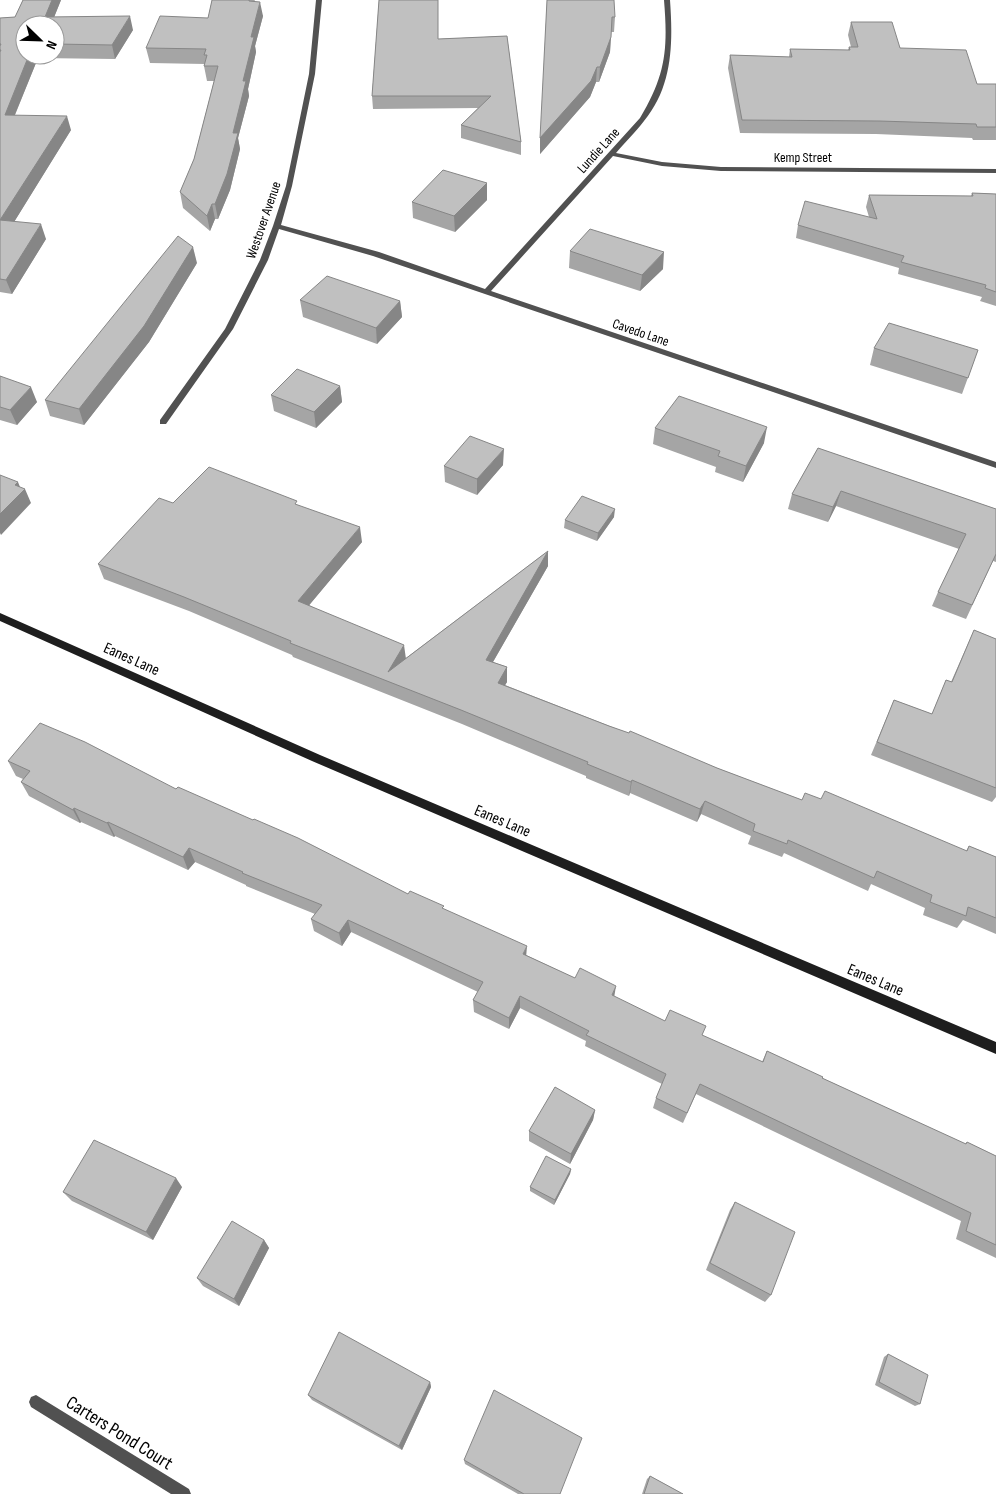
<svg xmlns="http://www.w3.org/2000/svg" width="996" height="1494" font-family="'Sofia Sans Condensed',sans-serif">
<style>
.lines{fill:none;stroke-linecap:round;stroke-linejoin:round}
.street{fill:#515151;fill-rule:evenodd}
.secondary{fill:#1e1e1e;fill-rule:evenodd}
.wall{fill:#a5a5a5;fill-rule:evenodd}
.shaded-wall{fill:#868686}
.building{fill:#c0c0c0;stroke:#868686}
.labels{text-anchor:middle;stroke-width:4;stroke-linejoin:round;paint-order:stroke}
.far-street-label{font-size:14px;fill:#000;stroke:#fff}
.street-label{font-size:16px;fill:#000;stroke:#fff}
.near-street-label{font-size:19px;fill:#000;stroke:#fff}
</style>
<rect width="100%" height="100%" fill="#fff"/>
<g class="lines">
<path class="street" d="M316,0H322L315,74L292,186L281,225L379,252L485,289L640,118C666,75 668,49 664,0H670C673,43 673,86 644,121C636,132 625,142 616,153L662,162L721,167L996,169V173L721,171L662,166L613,156L491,291L996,462V468L373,256L279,229L268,260L233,329L166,424H160V420L225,329L260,260L273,226L286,186L309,74Z
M36,1395L189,1489L191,1494H171L31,1407L29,1402L31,1397Z"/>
<path class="secondary" d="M0,613L320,755L996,1042V1054L312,761L0,621Z"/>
</g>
<path class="wall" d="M23,0H61L54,17L133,30L115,59L38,58L15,115L71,130L14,222L46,239L12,294L0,292V18L15,17ZM25,25H55V55H25Z
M212,0H255L254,2L263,16L255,46L256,52L248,89L249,96L238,138L240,149L230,190L218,219H215L210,231L183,208L180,192L194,159L214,81H207L204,66L205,64L150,63L146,48L208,18Z
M379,0H414V1L438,13V39L507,36L521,142V155L461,138V125L478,108L373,109L372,96Z
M547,0L615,17L614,32H611L610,52L599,82H596L590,97L540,154Z
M851,22L900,48L977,84H996V140H973L972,138L876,134L740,133L728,68L730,55L789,57L790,49L848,50L849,47H851L848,35Z
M972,193L996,194V306L980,301L982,297L898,274L899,268L796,238L798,225L869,217L866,207L869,195L971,196Z
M487,200L455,232L413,218L412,202Z
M570,251L663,269L640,291L569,268Z
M197,263L149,342L84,425L50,416L45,400Z
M300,300L400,301L402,317L377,344L303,317Z
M874,348L978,350L962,394L870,365Z
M0,376L37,402L17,425L0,420Z
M340,386L342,402L316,428L274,411L271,395Z
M655,428L764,443L743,482L715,472L716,467L653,444Z
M818,448L996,509V562L993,561L966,619L932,606L938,592L959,549L836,506L828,522L788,509L792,494Z
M503,465L477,495L445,482L444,466Z
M173,503L298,505L362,542L309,605L406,658L548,551V566L493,662L507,667V682L505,685L717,768L802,800L966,851L969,846L996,857V934L963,920L957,928L923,915L925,908L871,884L868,891L784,853L782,857L748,844L751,836L701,814L697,822L630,793L629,796L586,778V776L462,724L293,657L292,655L189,611L104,579L98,564Z
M614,517L597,541L564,528L565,520Z
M974,630L996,639V797L992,802L871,755L894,700L932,714L946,680L951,682Z
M8,761L176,789L408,894L444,909L526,955L665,1021L703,1036L762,1062L767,1051L822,1078L965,1144L967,1142L996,1156V1258L956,1239L961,1221L696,1094L683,1123L653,1108L656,1098L662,1084L585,1046L586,1041L520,1008L509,1029L474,1012L473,1000L478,992L351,932L342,946L314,931L311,919L315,914L246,886V885L195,862L188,870L115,836L114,837L81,822L80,823L29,796L21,782L23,779L16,776Z
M595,1110L593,1120L570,1164L529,1141V1131Z
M571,1169L570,1174L554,1205L530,1191V1187Z
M182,1187L153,1240L72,1201L63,1192Z
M735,1202L771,1295L765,1302L706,1270L730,1210Z
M264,1240L269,1248L239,1306L203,1286L197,1278Z
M888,1354L920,1404L915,1406L875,1385L884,1357Z
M430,1382L431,1387L402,1450L312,1400L308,1395Z
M464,1460L560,1494H518L465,1464Z
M650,1476L683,1494H642L647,1479Z"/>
<path class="shaded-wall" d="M52,0H61L51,25L45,17Z
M260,2L263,16L255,46L256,52L248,89L249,96L238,138L240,149L230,190L218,219L215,204L233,133L251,37Z
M130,16L133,30L115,59L112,45Z
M611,37L610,52L599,82L600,67Z
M29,55H37L38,58L9,129L5,115Z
M597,67L596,82L590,97L540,154V138Z
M67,116L71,130L6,235L0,220Z
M487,183V200L455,232L454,216Z
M212,204L215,219L210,231L207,216Z
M41,224L46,239L12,294L6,280Z
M193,247L197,263L149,342L84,425L79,409Z
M664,252L663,269L640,291L642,275Z
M400,301L402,317L377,344L376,328Z
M340,386L342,402L316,428L314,412Z
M31,387L37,402L17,425L10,410Z
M767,427L764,443L743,482L746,466Z
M504,449L503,465L477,495V479Z
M18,482L22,492L25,489L31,503L1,535L0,533V514L15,485Z
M841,491L836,506L828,522L833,507Z
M615,509L614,517L597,541L598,533Z
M360,527L362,542L301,615L298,601Z
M548,551V566L486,674V660Z
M404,645L406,659L388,672Z
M507,667V682L498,697V683Z
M632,780L630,793L629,796L631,782Z
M705,801L701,814L697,822L700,809Z
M74,808L81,822L80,823L73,810Z
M108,822L115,836L114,837L107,823Z
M189,848L195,862L188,870L183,857Z
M348,920L351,932L342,946L339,933Z
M527,946L526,958L523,954Z
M616,986L614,998L612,995Z
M520,996V1008L509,1029V1018Z
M595,1110L593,1120L570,1164L571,1154Z
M571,1169L570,1174L554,1205L555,1200Z
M176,1178L182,1187L153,1240L146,1232Z
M264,1240L269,1248L239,1306L234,1299Z
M430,1382L431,1387L402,1450L399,1446Z"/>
<path class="building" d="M23,0H52L45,17L130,16L112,45L55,44V25H25V55H29L5,115L67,116L0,220L41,224L6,280L0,279V52L1,50H0V46L1,44H0V18L15,17Z
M212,0H249V1L260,2L251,37H254L243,81H246L233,133H238L227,174L215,204H212L207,216L180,192L194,159L218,66H204L207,55H204L206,49L146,48L160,16L208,18Z
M379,0H438V39L507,36L521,142L461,125L491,96H372Z
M547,0H614L615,17H612L611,37L600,67H597L591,81L540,138Z
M851,22H892L900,48L966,50L977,84H996V127H977L976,124L879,121L742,120L730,55L792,57L790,49L850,50L849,47H858Z
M443,170L487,183L454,216L412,202Z
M972,193L996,194V292L985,288L986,285L901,262L904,256L798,225L805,201L877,219L869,195L973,196Z
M590,229L664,252L642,275L570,251Z
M178,236L193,247L144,326L79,409L45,400Z
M327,276L400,301L376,328L300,300Z
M889,323L978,350L968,378L874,348Z
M297,369L340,386L314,412L271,395Z
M0,376L31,387L10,410L0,407Z
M679,396L767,427L746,466L718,456L720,451L655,428Z
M470,436L504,449L477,479L444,466Z
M818,448L996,509V554L972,605L938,592L966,534L841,491L833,507L792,494Z
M209,467L297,501L295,504L360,527L298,601L404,645L388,672L548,551L486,660L507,667L498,683L609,726L629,733L630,731L717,768L802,800L805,793L821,799L825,791L967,851L969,846L996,857V918L968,907L966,916L930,902L932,895L877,871L874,878L788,840L787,844L753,831L755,824L705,801L700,809L632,780L631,782L587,764L588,762L461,710L290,643L291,641L184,597L98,564L159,498L173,503Z
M0,475L18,482L15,485L25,489L0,514Z
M582,496L615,509L598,533L565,520Z
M974,630L996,639V788L877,742L894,700L932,714L946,680L952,682Z
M40,723L85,742L176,789L178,787L253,820L254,819L298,838L408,894L410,891L444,906L442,908L527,946L523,954L575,978L580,968L616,986L612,995L665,1021L670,1010L706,1026L702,1035L763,1062L767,1051L823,1077L822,1078L966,1144L967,1142L996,1156V1245L966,1231L971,1213L700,1084L687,1113L656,1098L666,1074L586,1035L589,1031L520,996L509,1018L473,1000L483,982L348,920L339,933L311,919L322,905L242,873L243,872L189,848L183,857L108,822L107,823L74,808L73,810L21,782L30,771L8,761Z
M555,1087L595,1110L571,1154L529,1131Z
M94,1140L176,1178L146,1232L63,1192Z
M546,1156L571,1169L555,1200L530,1187Z
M735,1202L795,1232L771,1295L710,1263Z
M232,1221L264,1240L234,1299L197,1278Z
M339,1332L430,1382L399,1446L308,1395Z
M888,1354L928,1375L920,1404L879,1382Z
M494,1390L582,1438L560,1494H524L464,1460Z
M650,1476L683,1494H644Z"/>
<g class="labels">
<g class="far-street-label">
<text transform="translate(598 150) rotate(-48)" y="5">Lundie Lane</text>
<text x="803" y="162">Kemp Street</text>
<text transform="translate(263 220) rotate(-71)" y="5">Westover Avenue</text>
<text transform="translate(641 332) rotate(19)" y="5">Cavedo Lane</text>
</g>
<g class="street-label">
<text transform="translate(132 658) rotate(24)" y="6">Eanes Lane</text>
<text transform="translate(503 820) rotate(23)" y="6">Eanes Lane</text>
<text transform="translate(876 979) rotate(23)" y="6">Eanes Lane</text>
</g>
<g class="near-street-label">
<text transform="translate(120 1432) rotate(32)" y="7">Carters Pond Court</text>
</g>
</g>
<g transform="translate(40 40) rotate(113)"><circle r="24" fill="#ffffff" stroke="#999999"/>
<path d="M0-4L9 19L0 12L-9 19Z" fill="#000000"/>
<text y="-8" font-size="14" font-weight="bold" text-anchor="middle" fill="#000000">N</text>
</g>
</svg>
